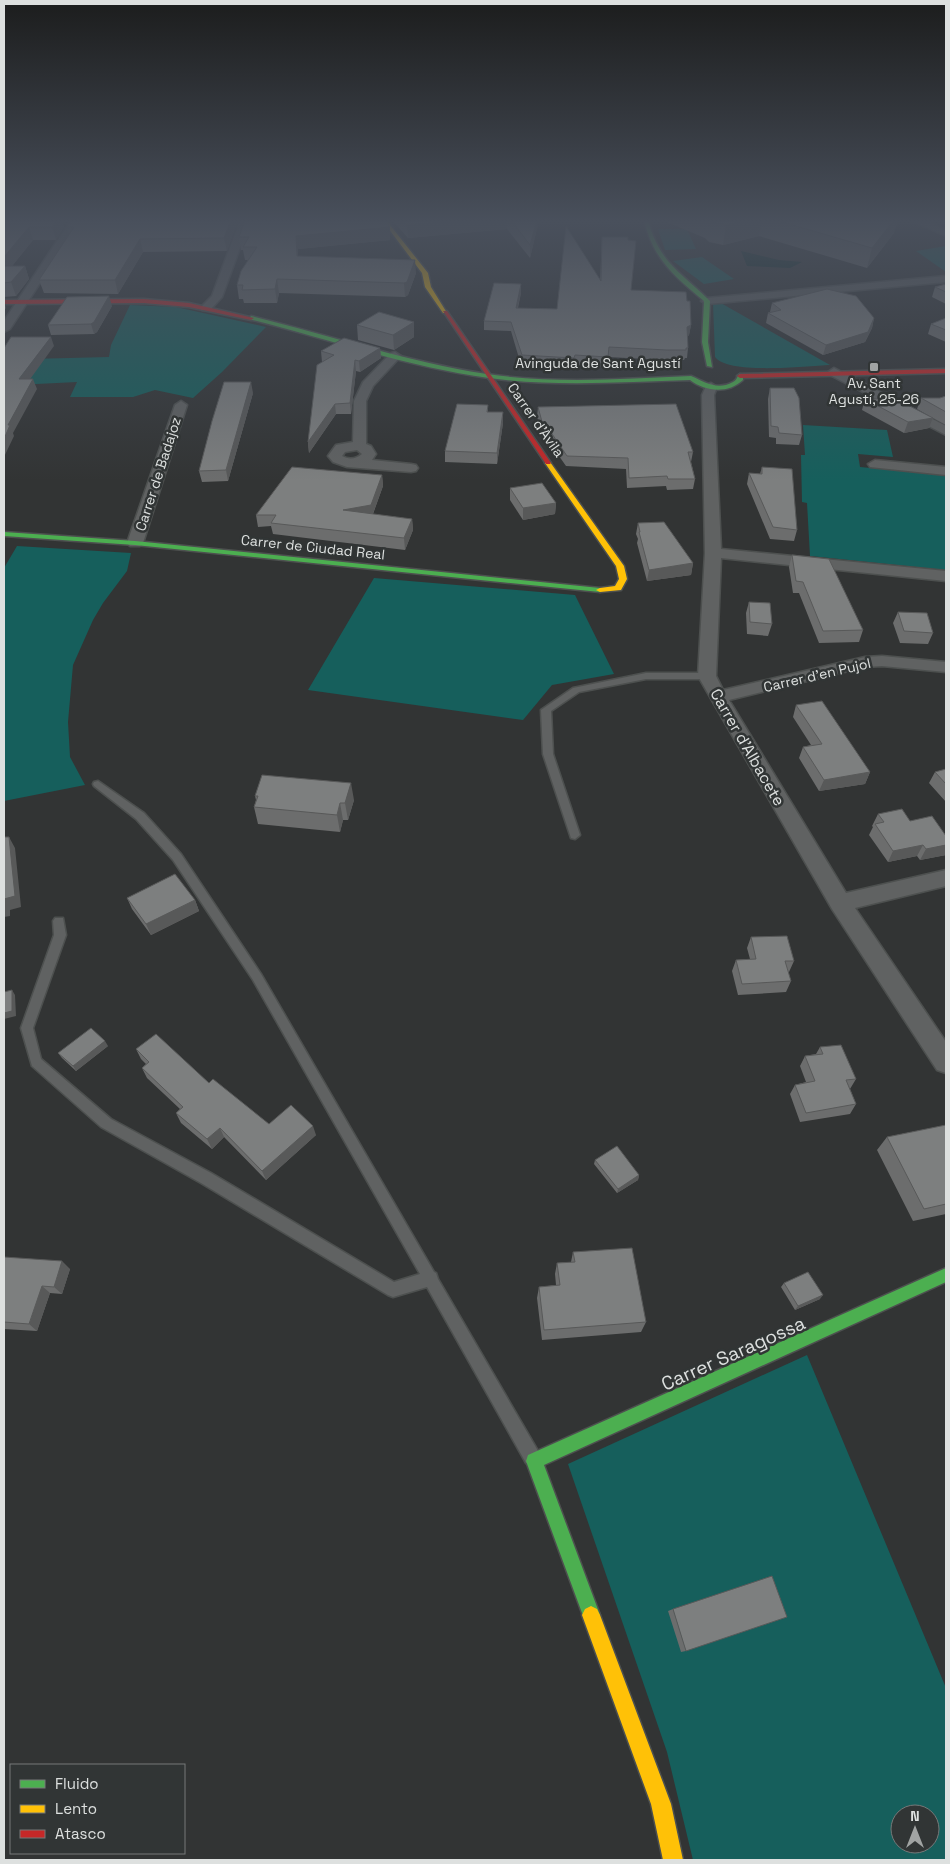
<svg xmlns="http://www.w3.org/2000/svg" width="950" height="1864" font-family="'Space Grotesk',sans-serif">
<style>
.green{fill:#165f5c;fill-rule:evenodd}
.water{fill:#042523}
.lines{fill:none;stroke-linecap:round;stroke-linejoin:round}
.lane-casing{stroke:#4d504f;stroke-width:3}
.street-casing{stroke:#4d504f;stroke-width:3}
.fast-casing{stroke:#4d504f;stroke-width:3}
.slow-casing{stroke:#4d504f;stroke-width:3}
.jam-casing{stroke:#4d504f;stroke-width:3}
.lane{fill:#606262;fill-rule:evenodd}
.street{fill:#606262;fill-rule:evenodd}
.fast{fill:#4caf50;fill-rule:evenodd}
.slow{fill:#ffc107;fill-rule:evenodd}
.jam{fill:#c62828;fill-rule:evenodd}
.wall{fill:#6c6d6d}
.shaded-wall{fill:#585959}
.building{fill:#7d7f7f;stroke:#585959}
.poi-dot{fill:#a1a4a3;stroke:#313535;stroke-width:2}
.labels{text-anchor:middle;stroke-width:5;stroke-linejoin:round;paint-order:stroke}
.far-street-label{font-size:14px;fill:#dde0df;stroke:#313535}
.far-poi-label{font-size:14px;fill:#dde0df;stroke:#313535}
.street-label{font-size:16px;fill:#dde0df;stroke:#313535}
.near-street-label{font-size:19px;fill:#dde0df;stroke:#313535}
</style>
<rect width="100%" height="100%" fill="#323434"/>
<path class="green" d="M658,229H687L696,249L665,250Z
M946,246V272L916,251Z
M702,257L734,279L704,284L673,261Z
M719,302L830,365C806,366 729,375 715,357L713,303Z
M130,305L176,307L266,327L222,372L193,398L155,390L133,397H70L77,382L16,385L29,359L109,357L111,345Z
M803,425L887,430L893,457L858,454L860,467L946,475V570L810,556L807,503L802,502L801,455H805Z
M17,546L131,553L127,571L103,603L93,620L73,665L68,722L70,757L85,785L4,801V568Z
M374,578L575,595L614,674L552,685L523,720L308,690Z
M807,1355L946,1688V1860H693L667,1752L568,1464ZM900,1814H930V1844H900Z"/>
<path class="water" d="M741,251L779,260L802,262L790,268L747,266Z"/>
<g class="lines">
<defs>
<path id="lane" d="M646,673H707L711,676L707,679H646L579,692L551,711L553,754L580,835L575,839L571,838L543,754L541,710L573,688Z
M98,781L144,813L181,854L261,974L434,1272L436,1273L438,1279L538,1451L540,1457L538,1463L532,1465L526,1463L427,1287L393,1297L388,1295L201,1183L101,1127L32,1066L21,1028L54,935L53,921L55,918H63L66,935L33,1028L41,1059L111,1119L211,1173L394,1282L420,1274L253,980L173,860L136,819L94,786L93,784L94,782Z"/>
<path id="street" d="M71,220H81L10,329L4,332V321Z
M240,220H250L222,297L210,310H202L200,308L212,296Z
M910,220H923L946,230V236Z
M946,276V282L707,304L701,301L707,298Z
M395,352L401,356L373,386L366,401V444L371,446L376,454L372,460L411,464L416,465L418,468L416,471L411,472L347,467L333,462L328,456L336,445L353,442L354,401L363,382L391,353ZM357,450L362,454C356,459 349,460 342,456L345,452Z
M834,368L946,426V435L830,375L828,372Z
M711,383L717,387L714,395L721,549L946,571V581L721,558L716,676L723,690L865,657L882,656L946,662V672L882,666L865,667L729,700L846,893L946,870V886L855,908L946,1042V1073L937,1070L832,909L698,676L705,553L702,395L707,384Z
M181,401L187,405L143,543L140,546H130L127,543L175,405Z
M875,460L946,467V475L870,467L868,464Z"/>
<path id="fast" d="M644,220H648C660,264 680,271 710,301L708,342L712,367L707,366L702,342L704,301C675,277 653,259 644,220Z
M251,316C329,335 407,362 487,374C554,384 623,379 691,376C705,382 717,391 733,382C738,379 736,377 740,374L743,376V380C728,394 706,392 690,380C623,382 555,387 489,378C407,367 329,339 249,319Z
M4,532L135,541L600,588L604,590L600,592L135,545L4,536Z
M946,1268V1282L544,1465L600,1615L597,1621L591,1624L585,1621L526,1461L528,1455Z"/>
<path id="slow" d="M382,220H386L428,273L431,287L447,313H443L425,287L422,273Z
M546,462H550L624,566L627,579L621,590L600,592L596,590L600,588L615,586L619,579L616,566L545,463Z
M591,1606L597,1609L600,1615L671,1804L683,1860H663L651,1804L582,1615L585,1609Z"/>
<path id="jam" d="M144,299L189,303L254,318L251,320L189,307L144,303L4,304V300Z
M443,311H447L551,463L550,464H546Z
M946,369V373L740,378L737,376L740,374Z"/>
</defs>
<use href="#lane" class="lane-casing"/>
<use href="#street" class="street-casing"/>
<use href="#fast" class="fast-casing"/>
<use href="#slow" class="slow-casing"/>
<use href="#jam" class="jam-casing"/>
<use href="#lane" class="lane"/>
<use href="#street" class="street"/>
<use href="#fast" class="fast"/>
<use href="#slow" class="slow"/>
<use href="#jam" class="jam"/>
</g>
<path class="wall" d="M4,220H69L68,221H62L64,227L56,240H33L12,266H25L29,279L16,296L4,297Z
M238,220L227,251L143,252L118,294L44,293L39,280L69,234L67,227Z
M392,220H539L530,258L507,229L408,238Z
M662,220H894V233L867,268L759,236L723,245L709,242L705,238Z
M239,237L390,240L298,249V256L416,273L408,295L405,297L279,293L277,303H244L243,299H239L237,285L248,260H245L243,250H241Z
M602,237L631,290L691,325L689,335L688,336V348L687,358H685L684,360H666L608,357L607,367L574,365V368L521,365L511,331L484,330V321L521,284V293L518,308L557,309L600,280Z
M946,284V304L932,297L935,287Z
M772,303L874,318L872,328L865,342L823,355L766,323L768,313L770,312Z
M112,306L97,332L94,334L51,335L48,325Z
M946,318V342L928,334L931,324Z
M414,322V337L394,350L358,340L357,325Z
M380,348L381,358L360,372L356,371L351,414H336L309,453L308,442L322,362L321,351Z
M770,388L802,435L799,445L776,444V438L769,437L768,399Z
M253,393L228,481L202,482L199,471Z
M946,396V425L933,418L929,428L904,433L862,410L865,399L931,417L917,409L921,398H940Z
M488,405V412H503V423L497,464L445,462V451Z
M538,407L693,452L691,462L695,479L693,489L667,490L666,486L627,488L626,469L566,466L547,439H544L537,417Z
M762,467L797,530L794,541L770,539L747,484L749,473L760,474Z
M382,475L383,486L373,514L412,519L413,530L405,550L273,534L271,526L258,527L256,515Z
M510,488L556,503L555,514L523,520L510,500Z
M638,523L693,563L691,575L647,581L637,543L638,539L636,534Z
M792,555L863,630L859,642L819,643L799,593H793L789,567Z
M749,602L772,624L768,636L747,634L746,613Z
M898,612L933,633L928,644L900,643L893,623Z
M796,705L870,772L865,784L819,791L799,758L803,747L811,745L793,717Z
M946,769V802L929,783L935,772Z
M255,796L354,800L348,820H343L340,832L258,824L254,807L256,800Z
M878,814L910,821L946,855L920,860L917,856L888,862L869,835L873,827L872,826Z
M127,898L195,900L199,911L151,935L132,909Z
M751,937L794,961L789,972H788L791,981L786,992L738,995L732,971L736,960L750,959L747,948Z
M108,1046L76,1071L62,1058L58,1053Z
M820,1047L856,1079L850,1089L856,1104L850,1114L800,1122L790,1094L795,1085L806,1082L800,1066L805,1056L816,1054Z
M136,1049L209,1083L269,1124L316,1135L266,1180L224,1137L212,1149L181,1123L176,1113L180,1109L147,1078L142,1068L146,1064L141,1059Z
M946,1125V1214L913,1221L877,1150L887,1137Z
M595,1160L639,1175L638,1180L617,1193L594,1164Z
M573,1252L646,1322L641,1332L542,1340L537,1298L539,1287L556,1285L555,1274L557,1263L571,1262Z
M4,1257L70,1269L62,1294L50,1293L37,1331L4,1329Z
M784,1283L820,1299L795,1310L781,1287Z
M673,1609L686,1651L681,1652L668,1611Z"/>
<path class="shaded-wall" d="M57,220H62L64,227L56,240L52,227Z
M231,220H238L227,251L224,238Z
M464,220H507V229L408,238L407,225Z
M537,220H539L530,258V245Z
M748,220H762L759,236L723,245L726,225Z
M894,220H898L894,233L867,268L872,248Z
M29,227L33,240L4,276V257Z
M390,227V240L298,249V269L297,256L296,236Z
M140,239L143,252L118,294L115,280Z
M415,260L416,273L408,295L405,297L404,283Z
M25,266L29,279L16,296L11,282Z
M277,279L279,293L277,303L275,289Z
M521,284V293L515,317L516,308Z
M109,296L112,306L97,332L94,334L91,324Z
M4,301L6,308L4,311Z
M874,318L872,328L865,342L823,355L826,345Z
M414,322V337L394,350L393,335Z
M691,325L689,335L686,337L687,327Z
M51,337L54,346L23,389L19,379Z
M380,348L381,358L360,372L359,361Z
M355,360L356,371L351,414L350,403Z
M33,379L37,389L13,433L14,436L4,457V439L8,425Z
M251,382L253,393L228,481L226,470Z
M335,404L336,414L309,453L308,442Z
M503,412V423L497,464V453Z
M933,418L929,428L904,433L908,422Z
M382,475L383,486L372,516L343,510Z
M556,503L555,514L523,520V508Z
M412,519L413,530L405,550L404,538Z
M693,563L691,575L647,581L649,570Z
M870,772L865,784L819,791L824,780Z
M351,783L354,800L348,820L345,803Z
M340,803L343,820L340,832L337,815Z
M9,837L15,848L21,907L10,910V916L4,917V899Z
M923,845L917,856L888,862L893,851Z
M946,845V855L920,860L926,849Z
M195,900L199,911L151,935L146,924Z
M12,990L15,995L16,1016L4,1019V1013Z
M105,1041L108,1046L76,1071L73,1066Z
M313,1126L316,1135L266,1180L262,1171Z
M220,1128L224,1137L212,1149L207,1139Z
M639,1175L638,1180L617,1193L618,1189Z
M62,1261L70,1269L62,1294L54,1287Z
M42,1286L50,1293L37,1331L29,1324Z
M823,1295L820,1299L795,1310L798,1306Z"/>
<path class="building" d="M4,220H57L52,227H29L4,257Z
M71,220H231L224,238L140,239L115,280H39L74,227H67Z
M245,220H385L390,227L296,236L297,256L415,260L407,282L404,283L277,279L275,289L242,290L243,285H237L241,271L257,247H243L249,237H239Z
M402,220H464L407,225Z
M511,220H537L530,245Z
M710,220H748L726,225L712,222Z
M775,220H894L872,248Z
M566,226L601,281L602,237H628V240L636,241L631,290L686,292L687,301H690L691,325L687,327L688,348H686V350H667L609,347L608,357L575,355L574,358L522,355L511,322L484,321L494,283L521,284L516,308L557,309Z
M4,266H25L11,282L4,283Z
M946,284V292L935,287Z
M827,289L856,296L874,318L868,332L826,345L768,313L781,310L772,303Z
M109,296L94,322L91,324L48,325L67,297Z
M379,312L414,322L393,335L357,325Z
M946,318V330L931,324Z
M11,337H51L19,379H33L8,425H10L4,439V348Z
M344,338L380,348L359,361L355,360L350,403L335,404L308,442L317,365L334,355L321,351Z
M224,382H251L226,470L199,471L212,421Z
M770,388H794L799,398L802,435L779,433L778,427L771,426Z
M946,396V412L921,398H940Z
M865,399H896L933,418L908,422Z
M457,404L488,405L487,412H503L497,453L445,451Z
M676,404L693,452H688L695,479H668L667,476L629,478L628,458L567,456L548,428L544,429L538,407Z
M292,467L382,475L371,505L343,510L412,519L404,538L271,523L276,515H256Z
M762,467L792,469L797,530L773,527L749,473L762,474Z
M542,483L556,503L523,508L510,488Z
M664,522L693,563L649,570L639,532H640L638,523Z
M792,555L829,559L863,630L823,631L803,582L796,581Z
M749,602L770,603L772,624L750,622Z
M898,612L927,613L933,633L904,631Z
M822,701L870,772L824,780L803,747L822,744L796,705Z
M946,769V784L935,772Z
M262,775L351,783L345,803H340L337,815L254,807L258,796H255Z
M902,809L910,821L932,816L946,836V845L926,849L923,845L893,851L875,824L884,822L878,814Z
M4,837H9L15,896L4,899Z
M175,874L195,900L146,924L127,898Z
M787,936L794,961H785L791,981L742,984L736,960L756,959L751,937Z
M12,990V1011L4,1013V992Z
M91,1028L105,1041L73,1066L58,1053Z
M156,1034L209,1083L213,1079L269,1124L291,1105L313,1126L262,1171L220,1128L207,1139L176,1113L183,1107L142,1068L149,1062L136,1049Z
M841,1045L856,1079L846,1080L856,1104L806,1113L795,1085L815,1081L805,1056L823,1054L820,1047Z
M946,1125V1204L924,1209L887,1137Z
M617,1146L639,1175L618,1189L595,1160Z
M632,1248L646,1322L544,1330L539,1287L560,1285L557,1263L575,1262L573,1252Z
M4,1257L62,1261L54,1287L42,1286L29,1324L4,1322Z
M808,1272L823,1295L798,1306L784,1283Z
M772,1576L787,1617L686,1651L673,1609Z"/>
<linearGradient id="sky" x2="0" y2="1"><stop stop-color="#1c1d1d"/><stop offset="0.46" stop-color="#49505c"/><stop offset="1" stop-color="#49505c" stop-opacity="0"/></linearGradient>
<rect width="950" height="481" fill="url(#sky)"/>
<rect class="poi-dot" x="869" y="362" width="10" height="10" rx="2.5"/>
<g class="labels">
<g class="far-street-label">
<text x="598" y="368">Avinguda de Sant Agustí</text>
<text transform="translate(536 420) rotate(55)" y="5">Carrer d'Àvila</text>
<text transform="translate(158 474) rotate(-72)" y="5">Carrer de Badajoz</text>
<text transform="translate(313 547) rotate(6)" y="5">Carrer de Ciudad Real</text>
<text transform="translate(817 675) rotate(-13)" y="5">Carrer d'en Pujol</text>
</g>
<g class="far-poi-label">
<text x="874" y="388">Av. Sant<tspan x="874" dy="16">Agustí, 25-26</tspan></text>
</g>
<g class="street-label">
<text transform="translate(748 747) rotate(60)" y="6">Carrer d'Albacete</text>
</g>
<g class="near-street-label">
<text transform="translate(733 1353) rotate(-24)" y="7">Carrer Saragossa</text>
</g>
</g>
<rect width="950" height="1864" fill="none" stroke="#dde0df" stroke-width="10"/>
<rect x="10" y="1764" width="175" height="90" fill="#313535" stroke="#767979"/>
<rect x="20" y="1780" width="25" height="8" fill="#4caf50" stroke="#767979"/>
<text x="55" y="1789" font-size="15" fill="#dde0df">Fluido</text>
<rect x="20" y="1805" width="25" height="8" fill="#ffc107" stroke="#767979"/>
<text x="55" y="1814" font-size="15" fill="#dde0df">Lento</text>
<rect x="20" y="1830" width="25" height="8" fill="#c62828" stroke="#767979"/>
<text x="55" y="1839" font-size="15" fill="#dde0df">Atasco</text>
<g transform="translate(915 1829)"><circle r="24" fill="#313535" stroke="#767979"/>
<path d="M0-4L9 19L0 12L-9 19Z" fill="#a1a4a3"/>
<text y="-8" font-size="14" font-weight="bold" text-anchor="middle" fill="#dde0df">N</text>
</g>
</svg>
